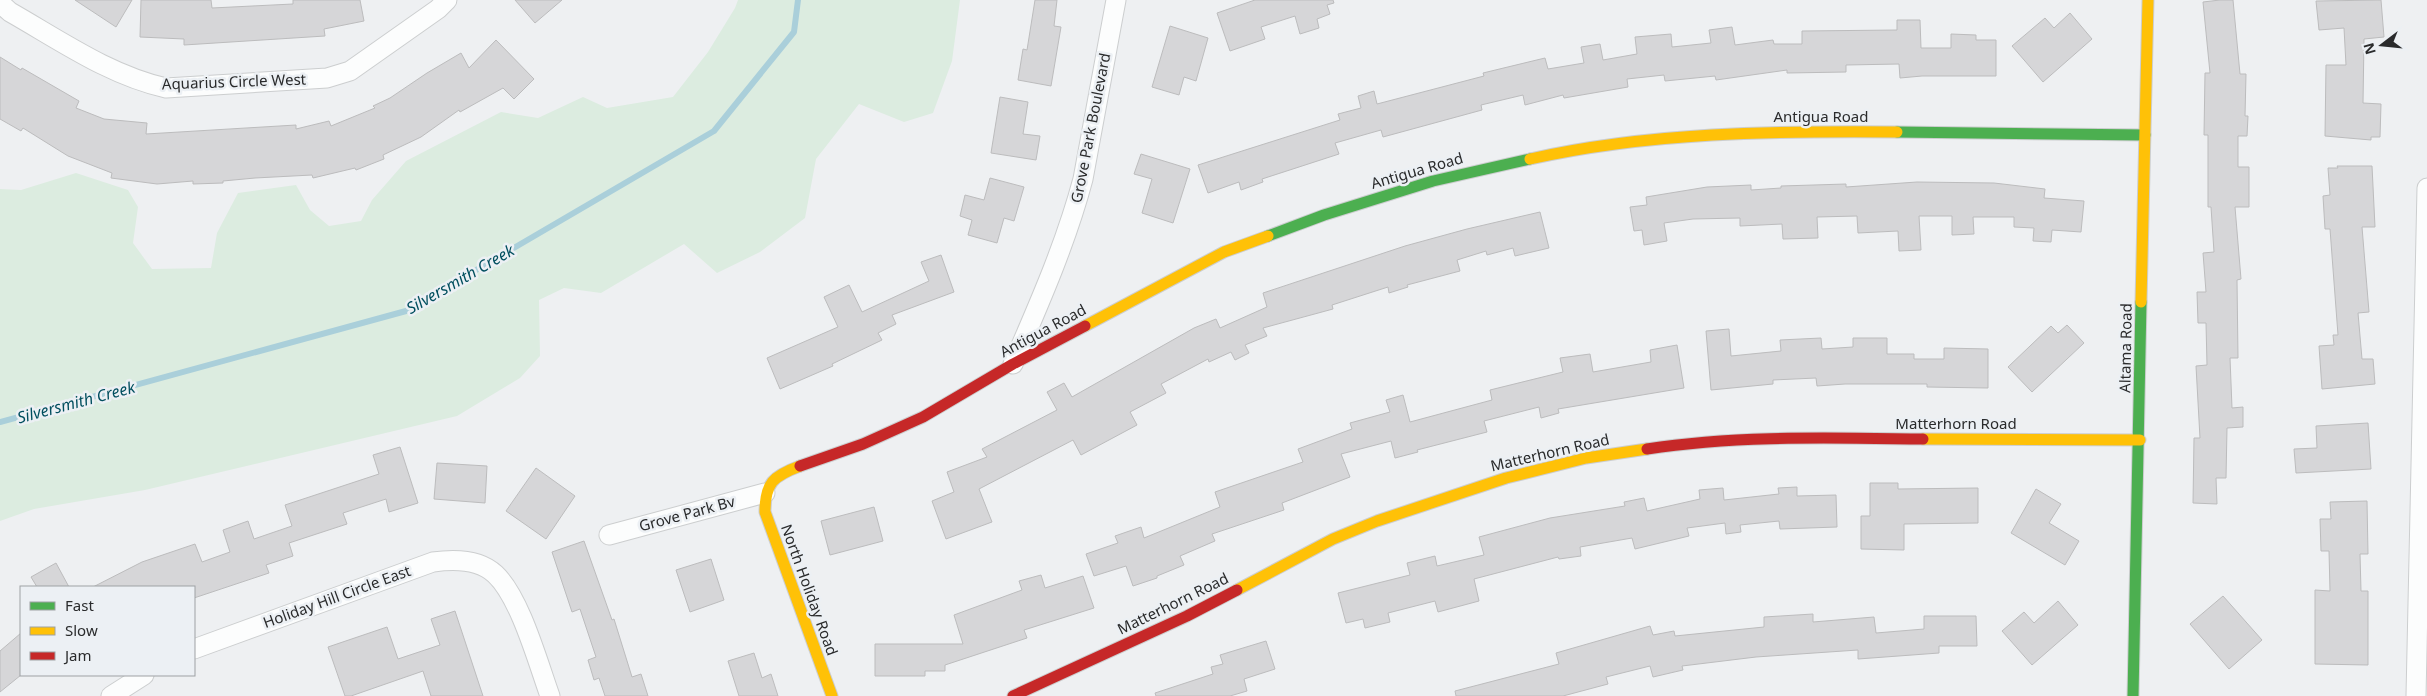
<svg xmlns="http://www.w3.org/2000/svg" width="2427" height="696" font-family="'Noto Sans',sans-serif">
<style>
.green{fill:#dcece0}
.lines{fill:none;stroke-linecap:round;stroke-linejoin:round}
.stream{stroke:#aacfda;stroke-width:6}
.building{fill:#d6d6d8;stroke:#bcbcbd}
.street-casing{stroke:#cccecf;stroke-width:21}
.fast-casing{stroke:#cccecf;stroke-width:13}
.slow-casing{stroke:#cccecf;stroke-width:13}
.jam-casing{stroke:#cccecf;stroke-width:13}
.street{stroke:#fcfdfd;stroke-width:19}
.fast{stroke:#4caf50;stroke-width:11}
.slow{stroke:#ffc107;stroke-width:11}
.jam{stroke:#c62828;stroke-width:11}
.labels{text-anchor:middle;stroke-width:5;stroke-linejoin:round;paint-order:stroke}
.street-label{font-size:15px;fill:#2a2b2c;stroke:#ecf0f4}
.water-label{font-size:16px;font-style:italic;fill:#004e5e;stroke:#ecf0f4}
</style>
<rect width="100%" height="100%" fill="#eef0f2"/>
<path class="green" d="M738,0H960L952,61L933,113L904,122L859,104L816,159L805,218L760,252L717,273L684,244L601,293L564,288L539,300L540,356L520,378L457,416L145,490L34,509L0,521V189L21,190L76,173L128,190L138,207L133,243L152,269L211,268L217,233L238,193L296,185L310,210L329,226L361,221L372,200L406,161L501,112L538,118L583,97L607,108L673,97L708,52L735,8Z"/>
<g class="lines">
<path class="stream" d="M0,422L406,311L714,131L794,32L798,0"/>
</g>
<path class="building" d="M75,0H132L116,27Z
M141,0H211L212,8L293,4V0H360L364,21L324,29L325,36L184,45V39L140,37Z
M515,0H562L535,23Z
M1035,0H1057L1054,26L1061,27L1051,86L1018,80L1023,49L1027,50Z
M1255,0H1333L1334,3L1327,5L1330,14L1317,19L1319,28L1300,34L1295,16L1261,27L1265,39L1230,51L1217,13Z
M2220,0H2233L2240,74H2246L2245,116H2248L2247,136H2238V167H2249V207H2235L2241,279L2237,280L2238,358H2230L2232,408L2243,407V427L2227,428L2226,478H2216L2217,504L2193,503L2194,438H2200L2196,366L2207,365L2206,323H2198L2197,292H2206L2203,253L2214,252L2211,207H2208V135H2204L2205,73H2210L2203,2Z
M2381,0L2384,37L2364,39L2363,103L2381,104L2380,137H2371V140L2325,136L2326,65H2346L2344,28L2319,30L2316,1Z
M2070,13L2092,39L2043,82L2012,46L2045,18L2054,28Z
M1897,20H1920L1921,48H1951V34L1976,35V40H1996V76H1922L1900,78L1899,64L1846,65V72L1787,73V70L1716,80L1715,76L1665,81L1664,75L1627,79L1628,87L1564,98L1563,95L1525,105L1523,95L1481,105L1482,110L1383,137L1381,130L1335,143L1339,154L1262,179L1263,182L1241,190L1239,182L1208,193L1198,165L1340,120L1338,114L1361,108L1358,96L1374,91L1377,104L1484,76L1483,73L1545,58L1548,69L1584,63L1581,47L1600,44L1603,60L1637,54L1635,37L1671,34L1672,47L1711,43L1709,30L1732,27L1735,45L1773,40L1774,44H1802V31L1897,30Z
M1170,26L1208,38L1196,81L1184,77L1179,95L1152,87Z
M496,40L534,79L514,99L503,88L460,112L459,110L421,137L383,155L384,159L356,170L355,168L313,178L312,175L255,178L223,181V183L193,184V181L157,184L111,178L112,173L68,156L23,128L21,131L0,119V57L21,70L22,68L79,101L76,108L104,119L147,123L146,134L296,125V129L329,121L331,126L375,108L373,106L390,98L427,73L461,53L469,68Z
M1000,97L1028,102L1023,134L1040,136L1036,160L991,153Z
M1141,154L1190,169L1173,223L1142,213L1152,179L1134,174Z
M2337,166H2372L2375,227H2362L2369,312L2358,313L2362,359H2373L2375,384L2322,389L2319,346L2334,345L2333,335H2338L2330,229H2325L2323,196L2330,195L2328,168H2338Z
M990,178L1024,187L1014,221L1004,218L997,243L968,235L972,220L960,216L965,195L984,200Z
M1917,182L1994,183L2045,189L2044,198L2084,201L2081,232L2052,230L2051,242L2033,241L2034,228L2014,227V217H1973L1974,234L1952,235V216H1919L1921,250L1899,251L1898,231L1858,233L1857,216L1817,217L1818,238L1783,239L1782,224L1740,226V218L1693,219L1664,223L1667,241L1644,245L1642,230L1634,231L1630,207L1647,205L1646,197L1707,187L1751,185V190L1781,188V186L1846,184V187Z
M1540,212L1549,248L1515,256L1513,248L1487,255L1486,251L1457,260L1460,271L1407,285L1408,287L1389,293L1388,287L1332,305L1333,309L1263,328L1267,336L1245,345L1249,353L1235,360L1231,352L1209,362L1208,359L1161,384L1166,393L1130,412L1137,425L1081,455L1073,440L979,489L992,522L946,539L932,501L954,492L947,472L987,457L982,449L1057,410L1047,392L1064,383L1072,397L1194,328L1216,319L1220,328L1267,307L1263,293L1405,246L1467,229Z
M941,255L954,292L892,315L896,324L878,333L882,340L832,364L833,366L780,389L767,358L838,327L824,297L849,285L862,312L929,281L921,262Z
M2067,325L2084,343L2032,392L2008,367L2051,326L2058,333Z
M1729,329L1731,356L1781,351L1780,340L1821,338L1822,349L1853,347V338H1887V354H1914V359H1944V348L1988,349V388L1927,387V384H1845L1817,386L1816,378L1773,380V384L1711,390L1706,331Z
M1677,345L1684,388L1558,409L1559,413L1541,418L1539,407L1484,421L1487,432L1417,450L1418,452L1395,458L1391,441L1341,454L1350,477L1282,503L1284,510L1212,534L1215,541L1180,556L1184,565L1157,576V578L1133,586L1126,566L1094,576L1086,554L1118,543L1115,536L1141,527L1144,538L1220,507L1215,492L1303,462L1298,449L1352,429L1350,423L1390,412L1386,400L1403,395L1410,422L1492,400L1490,390L1563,372L1560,358L1590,354L1593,372L1651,362L1650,350Z
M2368,423L2371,469L2296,473L2294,449L2317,448L2316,426Z
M400,447L418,503L389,512L386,499L343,513L347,524L289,543L293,556L266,565L269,573L194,598V587H93L142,562L195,544L202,562L230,552L223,530L248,521L254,539L292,526L285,505L379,474L373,455Z
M437,463L487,466L485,503L434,499Z
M536,468L575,496L546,539L506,511Z
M1870,483H1898V489L1978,488V523L1904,524V550L1861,549V516H1870Z
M1797,487V496L1836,495L1837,527L1780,529L1779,521L1740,525L1741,532L1726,534L1725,523L1687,528L1689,536L1635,549L1632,538L1580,547L1581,556L1559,559L1558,557L1474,579L1479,601L1438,612L1435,601L1388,613L1390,622L1365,628L1363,619L1346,623L1338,593L1410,575L1407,563L1435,556L1437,566L1484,555L1479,537L1550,518L1625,506L1624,502L1644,498L1647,511L1700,499L1699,490L1723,488L1724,500L1779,494L1778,488Z
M2036,489L2061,504L2049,523L2079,541L2065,565L2011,533Z
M2367,501L2368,554H2360L2361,591H2368V665L2315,664V590L2330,591L2329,551H2321L2320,519H2331L2330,502Z
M874,507L883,541L830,555L821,521Z
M584,541L612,620L614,619L632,677L641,674L648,696H605L599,678L594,680L588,660L596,657L580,609L572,612L552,552Z
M711,559L724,600L690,612L676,570Z
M56,563L69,587H37L31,577Z
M1041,575L1045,588L1083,576L1094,608L1024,630L1027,638L945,665V671H925V676H875V644H963L954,615L1022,590L1019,581Z
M2223,596L2262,640L2229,669L2190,624Z
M2058,601L2078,625L2032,665L2002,631L2024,612L2034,623Z
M455,611L483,696H431L423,671L351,696H345L328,647L387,627L398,659L440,645L431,619Z
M1813,614V622L1874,617L1876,633L1924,629V616H1976L1977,646H1939V653L1858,659V650L1756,657L1682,666L1683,670L1653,677L1650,666L1606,677L1608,684L1563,696H1456L1455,691L1559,664L1556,653L1650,626L1653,635L1674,631L1675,636L1764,627V617Z
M21,633V675L0,692V651Z
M1266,641L1275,669L1244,679L1247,691L1230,696H1156L1155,693L1213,674L1211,667L1223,664L1220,655Z
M754,653L762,678L771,674L778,696H739L728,661Z"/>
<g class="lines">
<defs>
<path id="street" d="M0,3L10,12C61,41 109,75 166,88L327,78L350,71L438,9L447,0
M1013,364C1039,304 1066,243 1083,179L1116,0
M609,535L765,493
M194,649L433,562C454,559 479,559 495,574C520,597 538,663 550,696
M111,696L144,675
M2416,696L2427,188"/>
<path id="fast" d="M1897,132L2145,135
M1268,236L1324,215L1433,181L1530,159
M2133,696L2141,302"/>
<path id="slow" d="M1530,159C1650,132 1773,131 1897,132
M2141,302L2148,0
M1085,326L1224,252L1268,236
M1923,439L2140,440
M800,466C773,476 765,483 765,512L832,696
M1237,590L1333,539L1377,521L1506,478L1586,458L1647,449"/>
<path id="jam" d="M1647,449C1738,435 1831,438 1923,439
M800,466L863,444L923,417L1013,364L1085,326
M1013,696L1187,616L1237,590"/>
</defs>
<use href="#street" class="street-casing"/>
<use href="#fast" class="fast-casing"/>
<use href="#slow" class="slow-casing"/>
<use href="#jam" class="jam-casing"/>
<use href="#street" class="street"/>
<use href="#fast" class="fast"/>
<use href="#slow" class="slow"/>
<use href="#jam" class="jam"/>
</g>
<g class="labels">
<g class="street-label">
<text transform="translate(234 82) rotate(-2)" y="5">Aquarius Circle West</text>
<text x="1821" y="122">Antigua Road</text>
<text transform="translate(1091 128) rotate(-79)" y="5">Grove Park Boulevard</text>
<text transform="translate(1417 171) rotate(-16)" y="5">Antigua Road</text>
<text transform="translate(1043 331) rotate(-28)" y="5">Antigua Road</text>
<text transform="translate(2126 348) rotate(-89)" y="5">Altama Road</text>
<text x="1956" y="429">Matterhorn Road</text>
<text transform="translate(1550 453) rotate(-13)" y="5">Matterhorn Road</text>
<text transform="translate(687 514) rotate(-15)" y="5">Grove Park Bv</text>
<text transform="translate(809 590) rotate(70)" y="5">North Holiday Road</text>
<text transform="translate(337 597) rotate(-20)" y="5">Holiday Hill Circle East</text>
<text transform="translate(1173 604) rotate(-26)" y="5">Matterhorn Road</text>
</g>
<g class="water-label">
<text transform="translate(460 279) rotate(-30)" y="6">Silversmith Creek</text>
<text transform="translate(76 402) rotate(-15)" y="6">Silversmith Creek</text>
</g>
</g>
<rect x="20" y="586" width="175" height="90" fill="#ecf0f4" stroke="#9ea1a4"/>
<rect x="30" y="602" width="25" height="8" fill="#4caf50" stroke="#9ea1a4"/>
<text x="65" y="611" font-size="15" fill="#2a2b2c">Fast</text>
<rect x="30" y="627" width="25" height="8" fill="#ffc107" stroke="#9ea1a4"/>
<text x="65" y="636" font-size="15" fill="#2a2b2c">Slow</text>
<rect x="30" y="652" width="25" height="8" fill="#c62828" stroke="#9ea1a4"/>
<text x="65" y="661" font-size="15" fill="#2a2b2c">Jam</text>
<g transform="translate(2382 45) rotate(254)" stroke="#ecf0f4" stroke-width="4" paint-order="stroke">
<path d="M0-4L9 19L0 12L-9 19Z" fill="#2a2b2c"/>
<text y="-8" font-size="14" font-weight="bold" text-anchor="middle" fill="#2a2b2c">N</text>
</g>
</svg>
